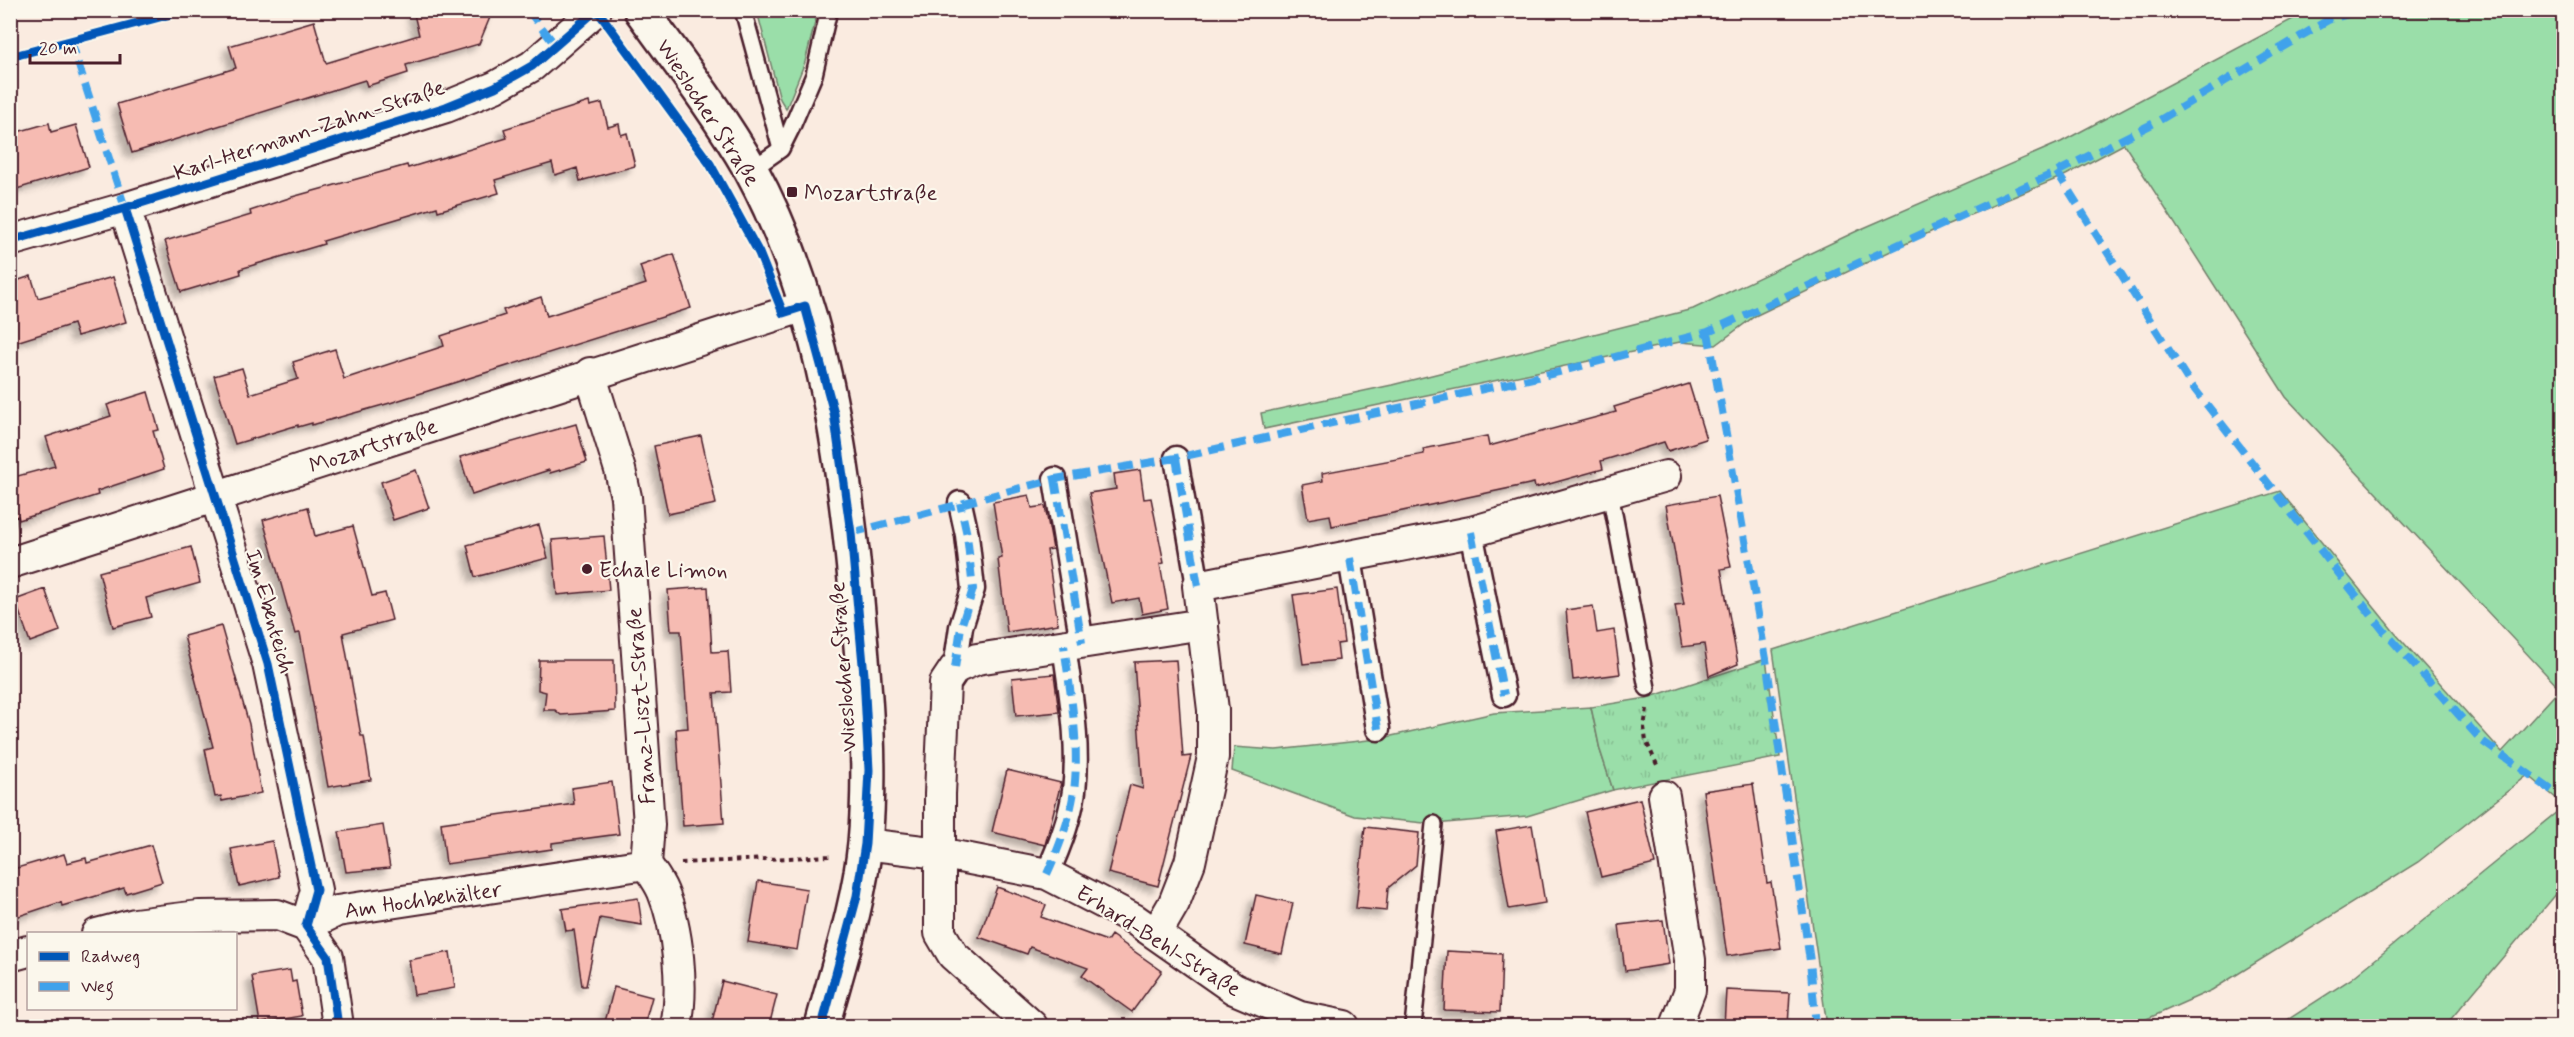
<svg xmlns="http://www.w3.org/2000/svg" width="2574" height="1037" font-family="Mynerve,sans-serif">
<style>
.grass{fill:#9adea9;stroke:#727e6a;stroke-width:1.5}
.park{fill:url(#park-tufts);stroke:#727e6a;stroke-width:1.5}
.building{fill:#f6bbb2;stroke:#4a1f2b;stroke-width:1.5;filter:url(#shadow)}
.lines{fill:none;stroke-linecap:round;stroke-linejoin:round}
.service-casing{stroke:#4a1f2b;stroke-width:20}
.pedestrian-casing{stroke:#4a1f2b;stroke-width:27}
.minor-casing{stroke:#4a1f2b;stroke-width:34}
.secondary-casing{stroke:#4a1f2b;stroke-width:38}
.path{stroke:#4a1f2b;stroke-width:4;stroke-dasharray:4.5 4.5;stroke-linecap:butt}
.service{stroke:#fbf7ec;stroke-width:15}
.pedestrian{stroke:#fbf7ec;stroke-width:22}
.minor{stroke:#fbf7ec;stroke-width:30}
.secondary{stroke:#fbf7ec;stroke-width:33}
.quiet{stroke:#40a2eb;stroke-width:8;stroke-dasharray:15 8;stroke-linecap:butt}
.cycleway-casing{stroke:#fbf7ec;stroke-width:13}
.cycleway{stroke:#0057b8;stroke-width:9}
.poi-dot{fill:#4a1f2b;stroke:#fbf7ec;stroke-width:2}
.labels{text-anchor:middle;stroke-width:4.5;stroke-linejoin:round;paint-order:stroke}
.street-label{font-size:22px;fill:#4a1f2b;stroke:#fbf7ec}
.poi-label{font-size:22px;fill:#4a1f2b;stroke:#fbf7ec;text-anchor:start}
</style>
<defs>
<pattern id="park-tufts" width="24" height="20" patternUnits="userSpaceOnUse" patternTransform="scale(1.5)"><rect width="24" height="20" fill="#9adea9"/><path d="M3 7l-1-3M5 7V3M7 7l1-3M15 17l-1-3M17 17v-4M19 17l1-3" fill="none" stroke="#86be92"/></pattern>
<filter id="shadow"><feDropShadow dx="-5.5" dy="5.5" stdDeviation="3" flood-color="#0004"/></filter>
</defs>
<rect width="100%" height="100%" fill="#faebe0"/>
<filter id="ink" filterUnits="userSpaceOnUse"><feTurbulence type="fractalNoise" baseFrequency=".0167" numOctaves="2"/><feDisplacementMap in="SourceGraphic" scale="12" xChannelSelector="R" yChannelSelector="G"/><feConvolveMatrix kernelMatrix="1 2 1 2 8 2 1 2 1" color-interpolation-filters="sRGB"/></filter>
<g filter="url(#ink)">
<path class="grass" d="M2310,10L2563,11V804L2528,775L2418,862L2212,990L2131,1026H1827L1773,650L2280,491L2395,633L2502,752L2560,689L2286,397L2124,144L2066,175L1941,227L1755,316L1716,345L1680,342L1264,429L1261,413L1392,385L1693,309L1859,230L2061,142Z
M757,11H818L805,62L786,109L780,99Z
M1591,707L1600,750L1613,790L1527,816L1434,824L1355,816L1232,771L1234,747L1276,750L1378,739L1494,713Z
M2563,807V886L2445,1026H2278L2351,979Z"/>
<path class="park" d="M1766,659L1780,757L1613,790L1600,750L1591,707L1647,698Z"/>
<path class="building" d="M413,10H493L479,44L406,65L408,73L367,86L365,80L132,153L117,104L236,68L229,46L314,21L326,63L419,35Z
M589,102L590,106L602,103L608,127L619,124L621,135L627,133L635,166L580,181L577,168L555,175L552,163L495,180L499,193L438,211L437,207L323,241L324,244L240,269L241,274L181,292L165,241L251,215L250,211L292,197L407,165L408,168L507,138L504,129Z
M49,123L51,132L76,125L89,167L10,191V134Z
M674,254L691,308L390,403L312,425V423L298,427V425L235,444L214,376L242,368L250,394L298,379L293,362L335,349L344,379L444,346L441,336L505,315L503,310L541,297L547,316L646,284L640,266Z
M31,276L38,298L113,277L126,322L77,336L73,324L10,344V283Z
M1689,384L1706,439L1668,451L1664,442L1601,461L1603,469L1535,488L1534,483L1332,526L1330,515L1308,519L1302,485L1323,481L1322,473L1424,454L1423,449L1487,436L1489,446L1616,412L1614,407Z
M148,392L159,430L153,431L164,469L97,491L98,495L19,520L18,516L10,519V478L55,466L46,437L111,416L107,405Z
M576,424L587,462L550,473L549,470L472,495L460,457Z
M701,436L716,504L668,514L654,446Z
M416,470L429,508L393,520L381,482Z
M1140,470L1144,499L1151,498L1164,563L1160,564L1168,609L1142,614L1139,598L1112,603L1089,493L1116,489L1114,474Z
M1029,495L1032,508L1045,506L1053,549L1047,550L1058,624L1007,632L998,559L1002,558L993,502Z
M1717,496L1731,567L1721,569L1738,664L1709,676L1704,644L1682,647L1675,605L1684,604L1666,505Z
M308,507L315,536L353,526L372,596L385,593L392,620L343,633L361,736H364L371,780L328,787L300,633L295,634L263,520Z
M539,525L548,558L475,577L467,545Z
M604,536L609,590L557,595L552,540Z
M191,547L200,583L146,598L151,617L113,627L99,572Z
M708,587L712,652L728,651L731,692L714,693L724,823L683,826L676,729L688,728L681,631H671L668,590Z
M45,589L60,631L30,642L15,600Z
M1337,589L1344,643L1337,644L1339,660L1303,664L1293,595Z
M1593,606L1597,633L1614,630L1620,674L1573,680L1566,610Z
M221,626L249,724L261,793L222,801L221,796L215,797L205,749L213,747L184,636Z
M539,660H614L615,711L561,715L555,710H544L546,692L538,690Z
M1176,660L1183,757L1191,756L1158,886L1108,873L1130,785L1143,789L1134,662Z
M1054,674L1059,712L1016,716L1012,678Z
M1007,770L1061,783L1045,845L992,832Z
M612,782L619,834L552,843V849L446,864L441,823L574,804L572,788Z
M1753,784L1767,883L1771,882L1781,948L1727,956L1703,791Z
M1640,799L1655,864L1601,877L1585,812Z
M383,825L390,868L346,872L339,832Z
M1532,825L1545,903L1509,909L1496,831Z
M1365,827L1419,833L1416,865L1388,888L1386,911L1356,908Z
M272,841L279,877L239,886L231,849Z
M151,845L162,882L126,893L124,888L62,906L61,902L10,919V870L64,854L67,863L86,858L87,863Z
M758,881L807,889L797,950L748,942Z
M997,887L1046,905L1041,917L1107,941L1111,935L1162,971L1132,1012L1082,976L1088,968L1030,947L1027,954L979,937Z
M1256,895L1293,903L1282,954L1245,945Z
M638,898L642,925L600,918L586,986H582L574,930L566,931L562,909Z
M1663,920L1669,964L1625,971L1619,925Z
M1447,951L1502,954L1500,1012L1444,1010Z
M450,952L455,988L414,995L409,960Z
M290,970L292,982L296,981L302,1016L260,1023L252,976Z
M722,981L777,995L769,1026H711Z
M614,987L652,997L644,1026H604Z
M1726,990L1790,993L1788,1026H1724Z"/>
<g class="lines">
<defs>
<path id="service" d="M743,10L781,149
M751,170L781,149L791,129L814,75L829,10
M1610,493L1647,688
M1413,1026L1434,824"/>
<path id="pedestrian" d="M1176,458L1198,586
M1055,479L1082,643
M1471,532L1504,695
M1350,558L1378,729
M955,668L961,627L973,589L967,535L960,503
M1047,874C1059,848 1070,819 1074,791C1080,743 1070,692 1064,645"/>
<path id="minor" d="M125,208L268,664L316,890L306,926L328,957L338,1026
M10,241L125,208L446,107L495,87L532,66L596,10
M590,373L620,470L626,497L649,825L646,864
M10,563L805,306
M1664,796L1690,960V990L1676,1026
M865,844L939,853L1047,874L1134,919L1234,989L1300,1017L1344,1026
M646,864C652,873 659,882 663,892C678,928 684,988 676,1026
M97,934L135,924L199,916L277,915L306,926L337,911L646,864
M1156,934L1174,903L1190,862L1213,757V710L1198,586L1471,532L1666,476
M10,956L28,951
M1032,1026L953,955L940,933V794L945,683L955,668L977,659L1203,624"/>
<path id="secondary" d="M641,10C679,62 719,114 751,170C823,302 845,464 858,612C865,689 872,766 865,843C859,905 838,966 822,1026"/>
</defs>
<use href="#service" class="service-casing"/>
<use href="#pedestrian" class="pedestrian-casing"/>
<use href="#minor" class="minor-casing"/>
<use href="#secondary" class="secondary-casing"/>
<path class="path" d="M614,33L680,123
M1647,709L1644,727L1646,741L1658,767
M681,863L832,856"/>
<use href="#service" class="service"/>
<use href="#pedestrian" class="pedestrian"/>
<use href="#minor" class="minor"/>
<use href="#secondary" class="secondary"/>
<path class="quiet" d="M528,10L556,46
M71,41L125,208
M2057,172L2189,382L2383,630L2482,741L2564,799
M1708,332L1766,659L1810,961L1816,1026
M1176,458L1198,586
M1055,479L1082,643
M1471,532L1504,695
M851,533L1055,479L1176,458L1555,373L1708,332L2057,172L2158,121L2328,20L2361,10
M1350,558L1378,729
M955,668L961,627L973,589L967,535L960,503
M1047,874C1059,848 1070,819 1074,791C1080,743 1070,692 1064,645"/>
<defs>
<path id="cycleway" d="M597,10L710,164L759,253L783,313L805,306L834,413L851,533L864,675L869,770L865,844L857,896L822,1026
M10,57L186,10
M125,208L268,664L316,890L306,926L328,957L338,1026
M10,241L125,208L446,107L495,87L532,66L596,10"/>
</defs>
<use href="#cycleway" class="cycleway-casing"/>
<use href="#cycleway" class="cycleway"/>
</g>
</g>
<g class="poi-dot">
<rect x="786" y="186" width="12" height="12" rx="3"/>
<circle cx="587" cy="569" r="6"/>
</g>
<g class="labels">
<g class="street-label">
<text transform="translate(709 112) rotate(57)" y="8">Wieslocher Straße</text>
<text transform="translate(309 129) rotate(-18)" y="8">Karl-Hermann-Zahn-Straße</text>
<text transform="translate(373 445) rotate(-18)" y="8">Mozartstraße</text>
<text transform="translate(271 611) rotate(74)" y="8">Im Ebenteich</text>
<text transform="translate(842 667) rotate(-94)" y="8">Wieslocher Straße</text>
<text transform="translate(640 706) rotate(-94)" y="8">Franz-Liszt-Straße</text>
<text transform="translate(423 899) rotate(-8)" y="8">Am Hochbehälter</text>
<text transform="translate(1159 940) rotate(32)" y="8">Erhard-Behl-Straße</text>
</g>
<g class="poi-label">
<text x="804" y="200">Mozartstraße</text>
<text x="599" y="577">Echale Limon</text>
</g>
</g>
<rect width="2574" height="1037" fill="none" stroke="#fbf7ec" stroke-width="36"/>
<rect x="18" y="18" width="2538" height="1001" fill="none" stroke="#4a1f2b" stroke-width="2" filter="url(#ink)"/>
<rect x="27" y="932" width="210" height="78" fill="#fbf7ec" stroke="#b4a19f" stroke-width="1.5"/>
<rect x="39" y="952" width="30" height="9" fill="#0057b8" stroke="#b4a19f" stroke-width="1.5"/>
<text x="81" y="962" font-size="18" fill="#4a1f2b">Radweg</text>
<rect x="39" y="982" width="30" height="9" fill="#40a2eb" stroke="#b4a19f" stroke-width="1.5"/>
<text x="81" y="992" font-size="18" fill="#4a1f2b">Weg</text>
<path d="M30 54v9h90v-9" fill="none" stroke="#4a1f2b" stroke-width="3"/>
<text x="39" y="54" font-size="18" fill="#4a1f2b" stroke="#fbf7ec" stroke-width="4.5" paint-order="stroke">20 m</text>
</svg>
